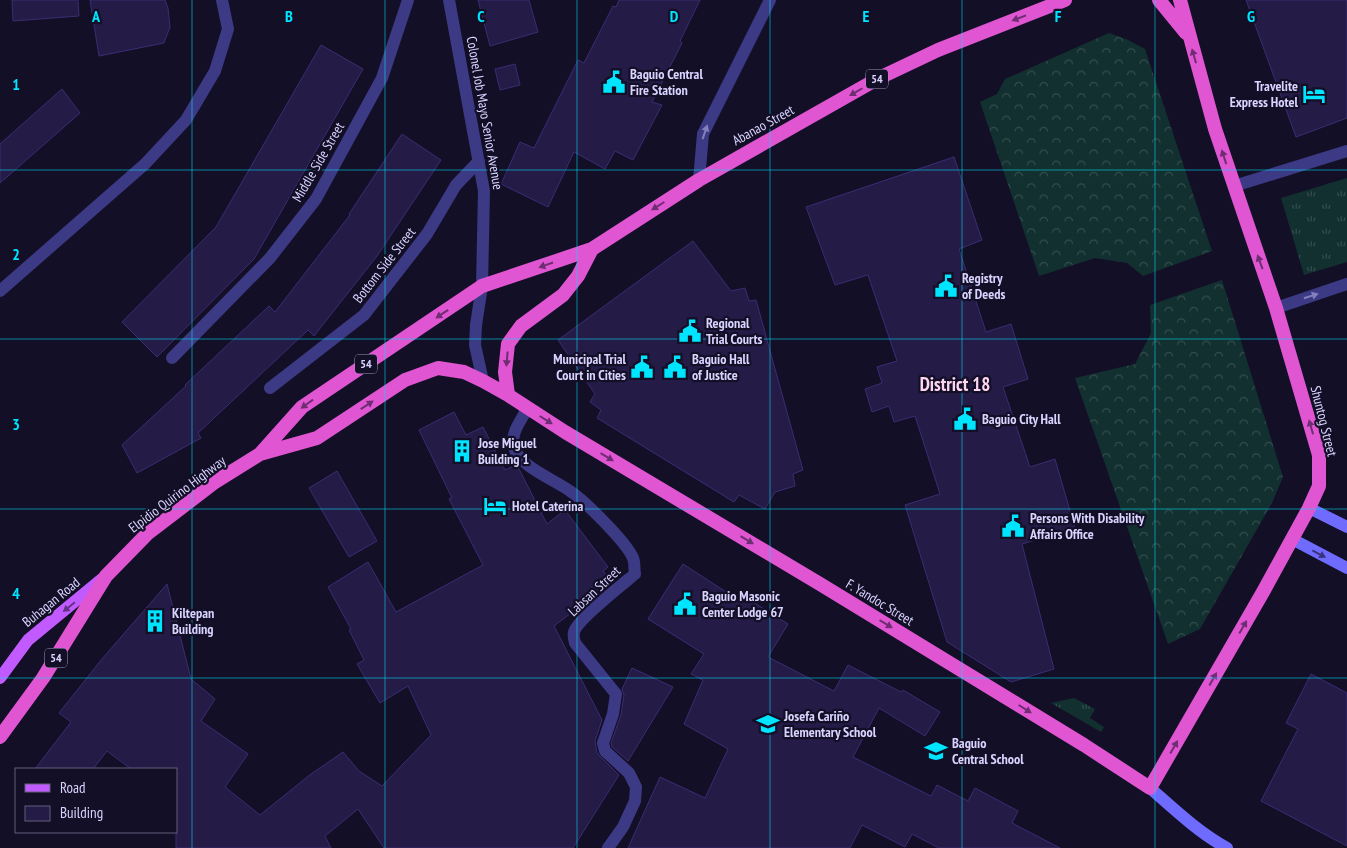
<svg xmlns="http://www.w3.org/2000/svg" width="1347" height="848" font-family="'PT Sans Narrow',sans-serif">
<style>
.grass{fill:url(#grass-tufts)}
.forest{fill:url(#forest-crowns)}
.building{fill:#241b47;stroke:#3b2d73}
.lines{fill:none;stroke-linecap:round;stroke-linejoin:round}
.minor{stroke:#3d3a85;stroke-width:12}
.secondary{stroke:#6f6bff;stroke-width:12}
.primary{stroke:#c25bff;stroke-width:12}
.trunk{stroke:#e055d1;stroke-width:14}
.oneway{fill:#6f2e73}
.oneway2{fill:#837fbc}
.oneway3{fill:#38347d}
.oneway4{fill:#623188}
.grid{fill:none;stroke:#00e5ff;stroke-width:1;stroke-opacity:0.55}
.labels{text-anchor:middle;stroke-width:4.5;stroke-linejoin:round;paint-order:stroke}
.shield{fill:#130f26;stroke:#9e99be;stroke-width:1}
.shield-label{font-size:12px;font-weight:bold;fill:#d9d4ff}
.poi-label{font-size:14px;font-weight:bold;fill:#d9d4ff;stroke:#130f26;text-anchor:start}
.street-label{font-size:14px;fill:#d9d4ff;stroke:#130f26}
.district-label{font-size:19px;font-weight:bold;fill:#ffd6f0;stroke:#130f26}
.grid-label{font-size:16px;text-anchor:middle;font-weight:bold;fill:#00e5ff;stroke:#130f26;stroke-width:4.5;stroke-linejoin:round;paint-order:stroke}
</style>
<defs>
<pattern id="grass-tufts" width="24" height="20" patternUnits="userSpaceOnUse" patternTransform="scale(1.25)"><rect width="24" height="20" fill="#12302f"/><path d="M3 7l-1-3M5 7V3M7 7l1-3M15 17l-1-3M17 17v-4M19 17l1-3" fill="none" stroke="#344d4e"/></pattern>
<pattern id="forest-crowns" width="20" height="18" patternUnits="userSpaceOnUse" patternTransform="scale(1.25)"><rect width="20" height="18" fill="#12302f"/><path d="M2 6a3 3 0 1 1 6 0M12 15a3 3 0 1 1 6 0" fill="none" stroke="#344d4e"/></pattern>
</defs>
<rect width="100%" height="100%" fill="#130f26"/>
<path class="grass" d="M1347,178V262L1304,275L1281,198Z
M1074,698L1095,709L1090,718L1104,727L1101,732L1051,703Z"/>
<path class="forest" d="M1109,33L1128,40L1145,49L1212,251L1143,276L1127,263L1095,258L1039,276L980,102L997,94L1005,79Z
M1222,280L1283,477L1272,503L1200,629L1168,644L1075,378L1135,364L1151,333L1150,305Z"/>
<path class="building" d="M12,0H78L79,16L13,21Z
M90,0H165L168,8L170,27L164,43L99,56Z
M478,0H529L538,32L490,46Z
M619,0H700L680,41L682,43L652,102L662,105L633,160L615,151L605,169L574,152L548,207L501,184L520,142L534,148L578,60L584,63L613,6L616,7Z
M1246,0H1347V118L1296,137Z
M321,45L363,69L254,259L157,357L122,322L216,227Z
M515,64L520,85L500,90L495,69Z
M62,89L80,113L0,183V144Z
M402,134L441,160L377,256L314,336L308,330L198,433L201,438L137,473L122,445L186,386L185,385L269,306L275,312L350,215L349,214Z
M954,157L982,240L959,249L986,332L1011,324L1028,379L1003,387L1030,467L1055,459L1075,528L1022,544L1054,669L1011,682L947,642L905,505L940,494L915,416L894,422L889,406L872,412L865,389L882,383L877,367L897,361L868,275L835,285L806,207Z
M693,241L731,291L745,288L749,301L756,300L803,470L793,474L795,486L775,492L765,509L739,495L734,502L597,418L601,410L590,402L595,394L558,340Z
M454,412L466,435L483,427L505,470L516,465L518,467L547,524L565,510L608,567L603,571L612,582L554,626L602,720L595,741L597,753L619,775L573,848H384L358,809L325,836L331,848H176V769H131L107,751L93,769H35L71,722L59,713L102,659L167,584L191,679L215,699L201,721L248,754L225,787L260,815L311,774L343,752L359,771L382,786L431,735L408,686L380,703L357,664L364,660L349,630L351,629L328,587L368,562L396,612L483,565L449,499L452,498L419,430Z
M337,471L377,541L349,557L309,488Z
M683,564L737,599L740,594L788,624L768,657L834,691L848,665L901,692L903,690L940,712L925,736L879,708L853,757L931,796L937,785L968,801L975,788L1018,811L1012,823L1060,848H939L912,834L905,847L862,825L850,848H628L660,777L705,798L728,749L684,724L703,680L691,674L704,654L648,619Z
M632,668L673,687L628,761L612,747L611,743L621,715L624,695L622,689Z
M1311,674L1347,693V846L1261,801L1298,729L1286,723Z"/>
<g class="lines">
<path class="minor" d="M449,0L484,191L482,286L476,325L475,345L483,381
M699,180L703,134L770,0
M1234,186L1347,151
M0,291L145,164L186,120L215,71L228,29L222,0
M1276,308L1347,284
M172,358L270,258L316,199L382,78L408,0
M270,388L364,315L427,234L456,185L479,161
M527,409C521,421 510,433 514,447C518,466 555,480 570,491C585,501 627,543 633,558C635,563 634,569 635,574C623,584 577,620 574,632C573,636 574,639 575,643L616,694L613,714L603,743L605,751L629,773L636,787L635,801L623,827L608,848"/>
<path class="secondary" d="M1309,508L1347,527
M1292,539L1347,568
M1150,788C1174,809 1199,833 1227,848"/>
<path class="primary" d="M0,678L28,640L102,579"/>
<path class="trunk" d="M1159,0L1186,33
M508,395L505,372L508,344L521,326L563,295L578,276L592,249
M260,454L302,407L482,286L592,249L699,180L879,78L938,50L1065,0
M0,737L43,678L106,576L147,534L215,482L260,454L317,438L405,380L438,368L464,372L483,381L508,395L565,432L820,584L1084,745L1150,788L1263,592L1309,508L1319,486V455L1276,308L1215,129L1180,0"/>
</g>
<defs><path id="oneway-solid" d="M-6-.8H1V-3.2L6.5 0L1 3.2V.8H-6Z" transform="scale(1.25)"/></defs>
<g class="oneway">
<use href="#oneway-solid" transform="translate(1019 18) rotate(159)"/>
<use href="#oneway-solid" transform="translate(1194 56) rotate(-106)"/>
<use href="#oneway-solid" transform="translate(856 92) rotate(150)"/>
<use href="#oneway-solid" transform="translate(1224 157) rotate(-108)"/>
<use href="#oneway-solid" transform="translate(658 206) rotate(148)"/>
<use href="#oneway-solid" transform="translate(1260 262) rotate(-110)"/>
<use href="#oneway-solid" transform="translate(546 265) rotate(161)"/>
<use href="#oneway-solid" transform="translate(442 314) rotate(146)"/>
<use href="#oneway-solid" transform="translate(507 359) rotate(95)"/>
<use href="#oneway-solid" transform="translate(307 404) rotate(144)"/>
<use href="#oneway-solid" transform="translate(367 405) rotate(-33)"/>
<use href="#oneway-solid" transform="translate(546 420) rotate(32)"/>
<use href="#oneway-solid" transform="translate(1311 427) rotate(-106)"/>
<use href="#oneway-solid" transform="translate(607 457) rotate(31)"/>
<use href="#oneway-solid" transform="translate(747 540) rotate(31)"/>
<use href="#oneway-solid" transform="translate(886 624) rotate(31)"/>
<use href="#oneway-solid" transform="translate(1243 627) rotate(-60)"/>
<use href="#oneway-solid" transform="translate(1213 679) rotate(-61)"/>
<use href="#oneway-solid" transform="translate(1025 709) rotate(32)"/>
<use href="#oneway-solid" transform="translate(1174 747) rotate(-60)"/>
</g>
<g class="oneway2">
<use href="#oneway-solid" transform="translate(705 132) rotate(-71)"/>
<use href="#oneway-solid" transform="translate(1311 296) rotate(-18)"/>
</g>
<use class="oneway3" href="#oneway-solid" transform="translate(1319 554) rotate(28)"/>
<use class="oneway4" href="#oneway-solid" transform="translate(69 607) rotate(141)"/>
<path class="grid" d="M192,0V848M385,0V848M577,0V848M770,0V848M962,0V848M1155,0V848M0,170H1347M0,339H1347M0,509H1347M0,678H1347"/>
<defs>
<symbol id="civic-bare" viewBox="-9 -9 18 18"><path d="M-.6-6.5H3V-4.5H.6V-3L4-1V1h2V6H-6V1h2V-1L-.6-3ZM-1.2 2.5V6h2.4V2.5Z" fill="#00e5ff" stroke="#130f26" stroke-width="2.5" paint-order="stroke"/></symbol>
<symbol id="hotel-bare" viewBox="-9 -9 18 18"><path d="M-6-4.5h1.5V1H6V5H4.5V3h-9V5H-6ZM-4 0a1.8 1.8 0 1 1 3.6 0ZM.5 0V-2.5h3Q6-2.5 6 0Z" fill="#00e5ff" stroke="#130f26" stroke-width="2.5" paint-order="stroke"/></symbol>
<symbol id="building-bare" viewBox="-9 -9 18 18"><path d="M-4-6H4V6H1V3H-1V6H-4ZM-2.5-4.3h1.7v1.8h-1.7ZM.8-4.3h1.7v1.8H.8ZM-2.5-1h1.7V.8h-1.7ZM.8-1h1.7V.8H.8Z" fill="#00e5ff" stroke="#130f26" stroke-width="2.5" paint-order="stroke"/></symbol>
<symbol id="school-bare" viewBox="-9 -9 18 18"><path d="M0-5L7-2L0 1L-7-2ZM-4 1L0 2.5L4 1V4Q0 6-4 4Z" fill="#00e5ff" stroke="#130f26" stroke-width="2.5" paint-order="stroke"/></symbol>
</defs>
<g fill-rule="evenodd">
<use href="#civic-bare" x="598" y="66" width="32" height="32"/>
<use href="#hotel-bare" x="1298" y="78" width="32" height="32"/>
<use href="#civic-bare" x="930" y="270" width="32" height="32"/>
<use href="#civic-bare" x="674" y="315" width="32" height="32"/>
<use href="#civic-bare" x="626" y="351" width="32" height="32"/>
<use href="#civic-bare" x="659" y="351" width="32" height="32"/>
<use href="#civic-bare" x="949" y="403" width="32" height="32"/>
<use href="#building-bare" x="446" y="435" width="32" height="32"/>
<use href="#hotel-bare" x="479" y="490" width="32" height="32"/>
<use href="#civic-bare" x="997" y="510" width="32" height="32"/>
<use href="#civic-bare" x="669" y="588" width="32" height="32"/>
<use href="#building-bare" x="139" y="605" width="32" height="32"/>
<use href="#school-bare" x="752" y="708" width="32" height="32"/>
<use href="#school-bare" x="920" y="735" width="32" height="32"/>
</g>
<g class="labels">
<g class="shield">
<rect x="866" y="69.5" width="22" height="19" rx="4"/>
<rect x="355" y="354.5" width="22" height="19" rx="4"/>
<rect x="45" y="648.5" width="22" height="19" rx="4"/>
</g>
<g class="shield-label">
<text x="877" y="83">54</text>
<text x="366" y="368">54</text>
<text x="56" y="662">54</text>
</g>
<g class="poi-label">
<text x="630" y="79">Baguio Central<tspan x="630" dy="16">Fire Station</tspan></text>
<text x="1298" y="91" text-anchor="end">Travelite<tspan x="1298" dy="16">Express Hotel</tspan></text>
<text x="962" y="283">Registry<tspan x="962" dy="16">of Deeds</tspan></text>
<text x="706" y="328">Regional<tspan x="706" dy="16">Trial Courts</tspan></text>
<text x="626" y="364" text-anchor="end">Municipal Trial<tspan x="626" dy="16">Court in Cities</tspan></text>
<text x="692" y="364">Baguio Hall<tspan x="692" dy="16">of Justice</tspan></text>
<text x="982" y="424">Baguio City Hall</text>
<text x="478" y="448">Jose Miguel<tspan x="478" dy="16">Building 1</tspan></text>
<text x="512" y="511">Hotel Caterina</text>
<text x="1030" y="523">Persons With Disability<tspan x="1030" dy="16">Affairs Office</tspan></text>
<text x="702" y="601">Baguio Masonic<tspan x="702" dy="16">Center Lodge 67</tspan></text>
<text x="172" y="618">Kiltepan<tspan x="172" dy="16">Building</tspan></text>
<text x="784" y="721">Josefa Cariño<tspan x="784" dy="16">Elementary School</tspan></text>
<text x="952" y="748">Baguio<tspan x="952" dy="16">Central School</tspan></text>
</g>
<g class="street-label">
<text transform="translate(485 113) rotate(80)" y="5">Colonel Job Mayo Senior Avenue</text>
<text transform="translate(763 125) rotate(-29)" y="5">Abanao Street</text>
<text transform="translate(318 162) rotate(-60)" y="5">Middle Side Street</text>
<text transform="translate(384 265) rotate(-52)" y="5">Bottom Side Street</text>
<text transform="translate(1324 421) rotate(76)" y="5">Shuntog Street</text>
<text transform="translate(177 494) rotate(-37)" y="5">Elpidio Quirino Highway</text>
<text transform="translate(594 591) rotate(-43)" y="5">Labsan Street</text>
<text transform="translate(51 602) rotate(-39)" y="5">Buhagan Road</text>
<text transform="translate(880 602) rotate(31)" y="5">F. Yandoc Street</text>
</g>
<g class="district-label">
<text x="955" y="391">District 18</text>
</g>
</g>
<g class="grid-label">
<text x="96" y="22">A</text>
<text x="289" y="22">B</text>
<text x="481" y="22">C</text>
<text x="674" y="22">D</text>
<text x="866" y="22">E</text>
<text x="1058" y="22">F</text>
<text x="1251" y="22">G</text>
<text x="16" y="90">1</text>
<text x="16" y="260">2</text>
<text x="16" y="430">3</text>
<text x="16" y="599">4</text>
</g>
<rect x="15" y="768" width="162" height="65" fill="#130f26" stroke="#625e7d"/>
<rect x="25" y="784" width="25" height="8" fill="#c25bff" stroke="#625e7d"/>
<text x="60" y="793" font-size="15" fill="#d9d4ff">Road</text>
<rect x="25" y="806" width="25" height="15" fill="#241b47" stroke="#625e7d"/>
<text x="60" y="818" font-size="15" fill="#d9d4ff">Building</text>
</svg>
